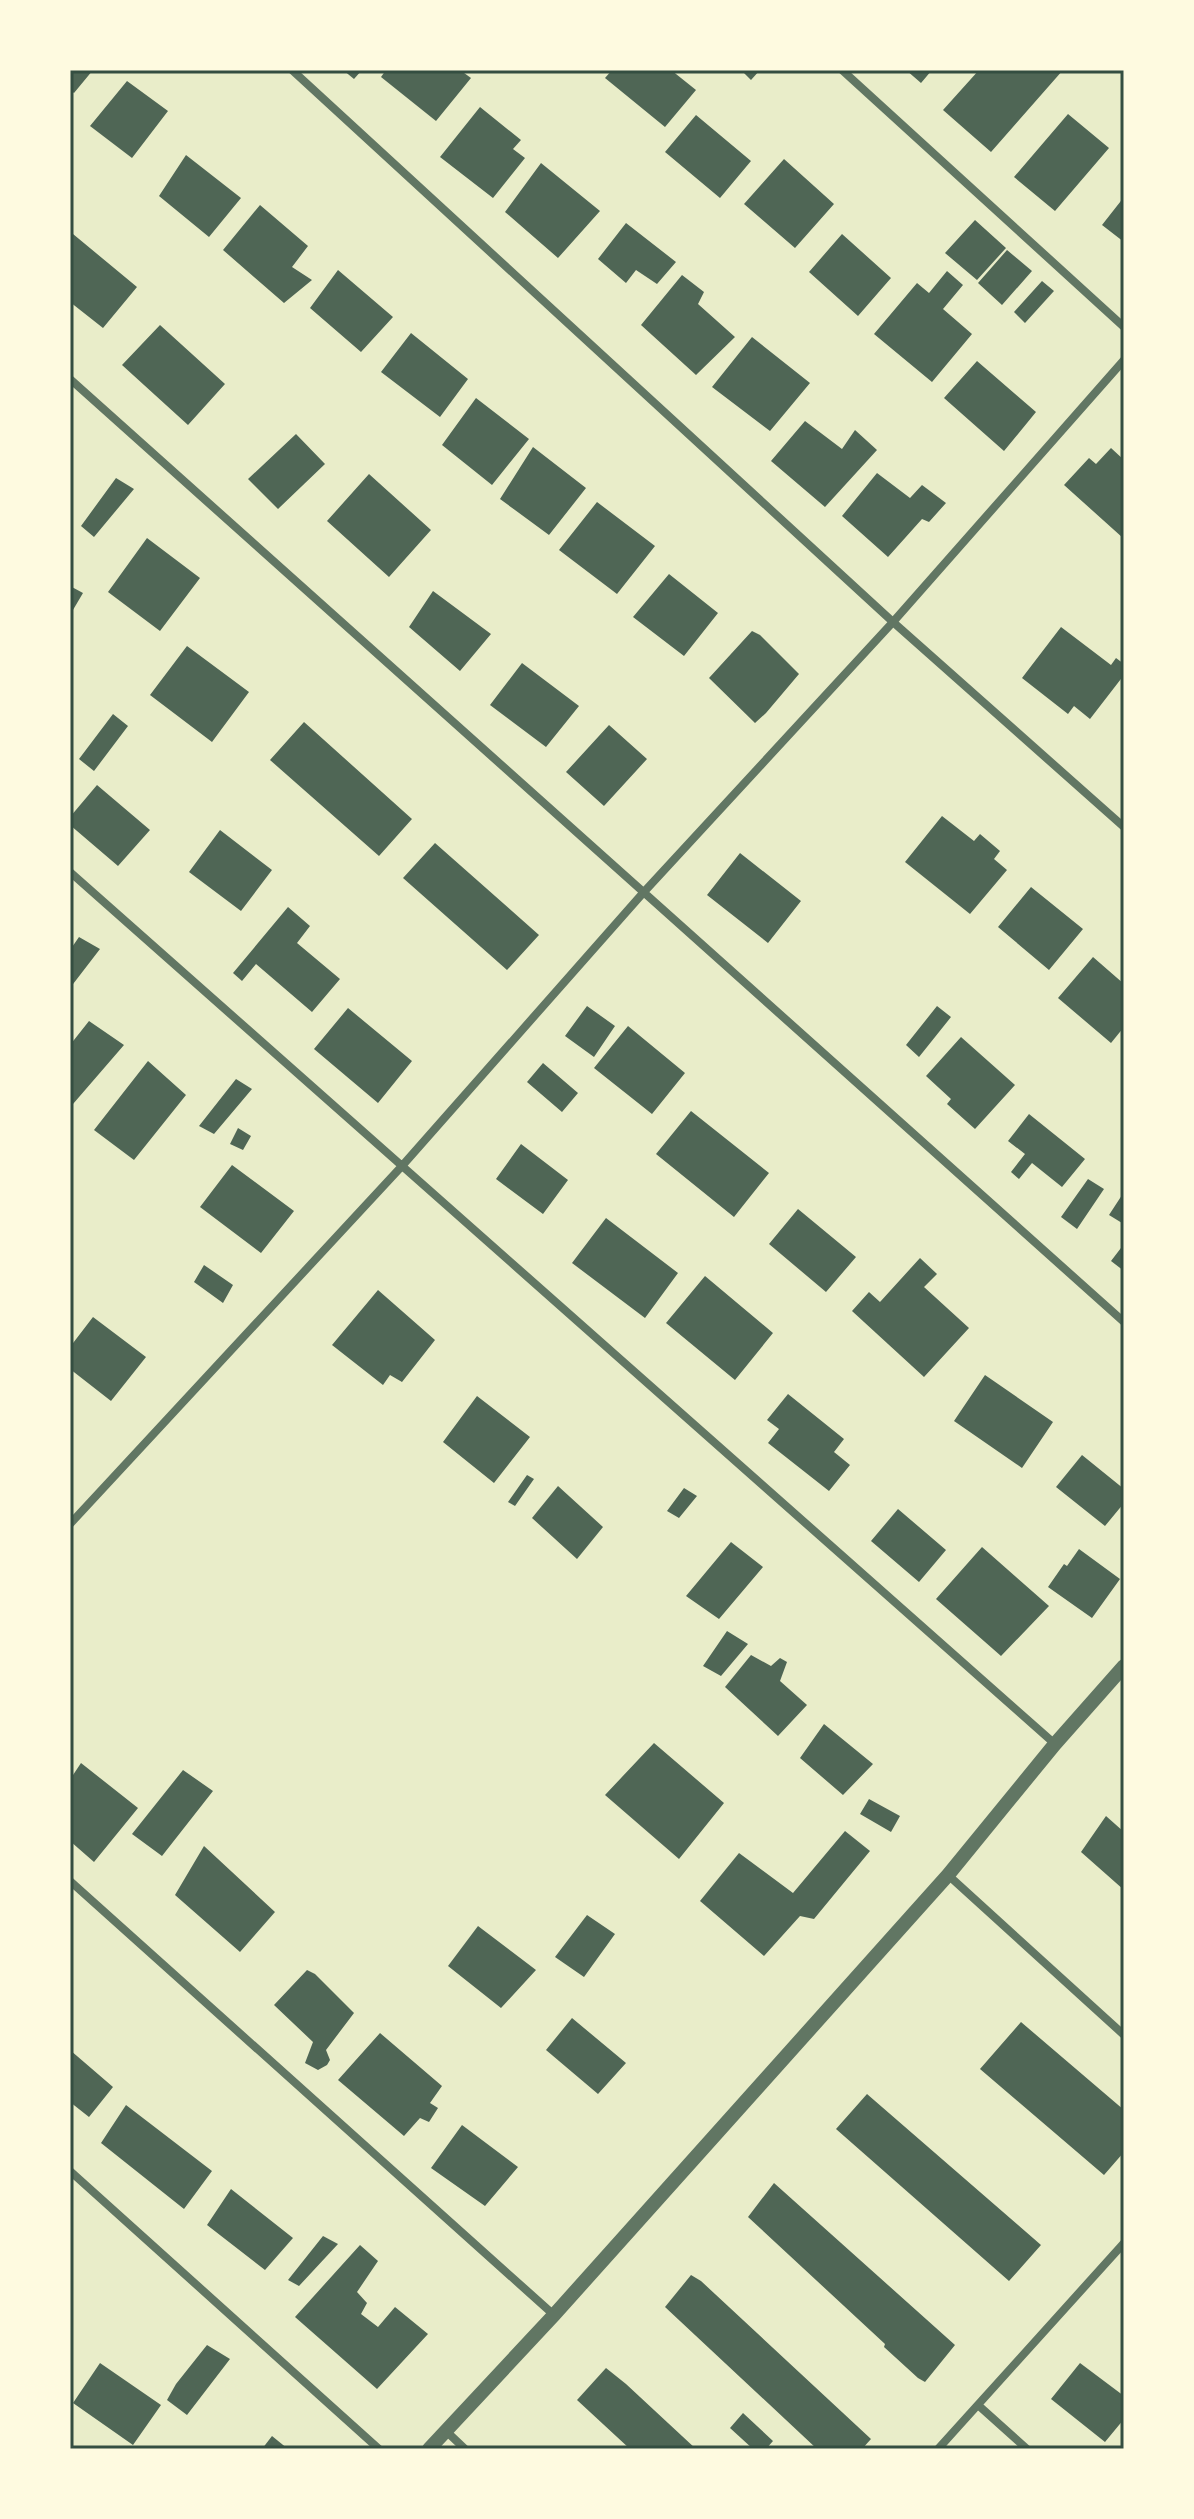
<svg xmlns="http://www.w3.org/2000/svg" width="1194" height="2519" font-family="'DM Sans',sans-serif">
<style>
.building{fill:#4f6655}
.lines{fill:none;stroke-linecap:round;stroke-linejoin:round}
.minor{stroke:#617663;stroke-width:8}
.tertiary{stroke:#617663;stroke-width:14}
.neatline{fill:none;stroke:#344e41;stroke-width:3}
</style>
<rect width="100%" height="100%" fill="#e9edc9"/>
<path class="building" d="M70,70H93L74,93L70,90Z
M343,70H362L354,79Z
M386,70H460L471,78L436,121L381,77Z
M612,70H671L696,90L665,127L605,78Z
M741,70H760L751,80Z
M906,70H932L921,83Z
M979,70H1063L991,152L943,110Z
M127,81L168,111L132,158L90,126Z
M480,107L521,140L513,149L525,158L493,198L440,157Z
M1068,114L1109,148L1055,211L1014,177Z
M696,115L751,161L720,198L665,152Z
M186,155L241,198L209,237L159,196Z
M784,159L834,204L795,248L744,204Z
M541,163L600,211L558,258L505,212Z
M1124,197V242L1102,225Z
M260,205L308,246L292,267L312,280L284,303L223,250Z
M975,220L1006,248L977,280L945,253Z
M626,223L676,262L657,284L636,270L626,283L598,259Z
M73,234L137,287L103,328L70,302V238Z
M842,234L891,278L858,316L809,272Z
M1007,250L1032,271L1002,305L978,283Z
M338,270L393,317L361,352L310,308Z
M947,271L963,285L943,309L972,334L932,382L874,334L917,283L929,293Z
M682,275L704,292L698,304L735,337L696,375L641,325Z
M1042,281L1054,291L1025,323L1014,312Z
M160,325L225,384L188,425L122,365Z
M411,333L468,379L440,417L381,372Z
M752,337L810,383L770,431L712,387Z
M977,361L1036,412L1004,451L944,398Z
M476,398L529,439L492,485L442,445Z
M805,421L842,449L855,430L877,450L825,507L771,461Z
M296,434L325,464L278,509L248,479Z
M533,447L586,488L549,535L500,499Z
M1111,448L1124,460L1123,538L1064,485L1089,458L1096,464Z
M877,473L910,498L922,485L946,503L929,522L922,519L888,557L842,516Z
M369,474L431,530L389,577L327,521Z
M116,478L134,489L94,537L81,526Z
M597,502L655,546L617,594L559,550Z
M147,538L200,578L160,631L108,592Z
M669,574L718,613L684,656L633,617Z
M70,586L83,593L70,615Z
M433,591L491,634L460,671L409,627Z
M1061,627L1111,665L1116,658L1124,664V675L1090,719L1074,706L1068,714L1022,678Z
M752,631L760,635L799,674L766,713L755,723L709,678Z
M187,646L249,692L212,742L150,695Z
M522,663L579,706L546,747L490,705Z
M113,714L128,726L94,771L79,759Z
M304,722L412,819L379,856L270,760Z
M609,725L647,759L604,806L566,772Z
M97,785L150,830L118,866L70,825V817Z
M942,816L974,841L980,834L1000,851L994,859L1007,870L970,914L905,862Z
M220,830L272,870L241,911L189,872Z
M435,843L539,935L507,970L403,878Z
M740,853L801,901L768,943L707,895Z
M1031,887L1083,929L1049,970L998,927Z
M288,907L310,926L297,943L340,979L312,1012L256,964L242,981L233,973Z
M79,937L100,949L70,988V950Z
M1093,957L1124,984V1027L1111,1043L1058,998Z
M587,1006L615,1026L594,1057L565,1036Z
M937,1006L951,1017L919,1057L906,1045Z
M348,1008L412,1061L378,1103L314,1049Z
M89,1021L124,1045L73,1104L70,1102V1045Z
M628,1026L685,1073L652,1114L594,1068Z
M961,1037L1015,1085L975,1129L947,1104L951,1099L926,1076Z
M148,1061L186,1095L134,1160L94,1130Z
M543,1063L578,1093L562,1112L527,1082Z
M236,1079L252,1089L214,1134L199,1126Z
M691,1111L769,1173L734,1217L656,1154Z
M1029,1114L1085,1159L1062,1187L1032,1163L1019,1179L1011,1172L1025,1154L1008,1141Z
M238,1128L251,1136L243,1150L230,1144Z
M521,1144L568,1180L543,1214L496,1179Z
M232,1165L294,1211L261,1253L200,1207Z
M1088,1179L1104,1189L1077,1229L1061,1217Z
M1124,1192V1220L1122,1223L1109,1215Z
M798,1209L856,1257L826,1292L769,1244Z
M606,1218L678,1273L645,1318L572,1263Z
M1124,1244V1271L1111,1261Z
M920,1258L937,1274L924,1287L969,1328L924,1377L852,1311L869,1292L880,1302Z
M204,1265L233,1285L223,1303L194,1282Z
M705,1276L773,1333L735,1380L666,1323Z
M378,1290L435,1340L402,1382L390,1375L383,1385L332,1345Z
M93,1317L146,1357L111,1401L70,1369V1347Z
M985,1375L1053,1422L1022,1468L954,1421Z
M788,1394L844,1439L834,1452L850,1465L829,1491L768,1443L779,1429L767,1420Z
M477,1396L530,1437L494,1483L443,1442Z
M1082,1455L1124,1489V1503L1105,1526L1056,1487Z
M527,1475L534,1479L515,1506L508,1502Z
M558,1486L603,1527L577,1559L532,1518Z
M684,1488L697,1496L679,1518L667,1511Z
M898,1509L946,1550L919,1582L871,1541Z
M731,1542L763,1567L719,1619L686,1596Z
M982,1547L1049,1606L1001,1656L936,1599Z
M1079,1549L1120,1579L1092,1618L1048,1587L1064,1564L1067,1566Z
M727,1631L748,1644L721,1676L703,1666Z
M751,1655L771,1666L780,1658L787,1662L780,1681L807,1705L778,1736L725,1687Z
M824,1724L873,1764L843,1795L800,1758Z
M654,1743L724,1803L679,1859L605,1795Z
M81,1763L138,1808L94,1862L70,1841V1773L73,1775Z
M183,1770L213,1791L162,1856L132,1834Z
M869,1799L900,1816L891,1832L860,1814Z
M1106,1816L1124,1832V1890L1081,1852Z
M845,1831L870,1851L814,1919L800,1916L764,1956L700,1901L739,1853L793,1893Z
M204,1846L275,1912L240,1952L175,1895Z
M587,1915L615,1934L584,1977L555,1957Z
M478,1926L536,1970L501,2008L448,1966Z
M307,1970L315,1974L354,2013L326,2050L330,2060L327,2065L318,2070L305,2063L313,2042L274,2005Z
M572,2018L626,2063L598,2094L546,2050Z
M1021,2022L1124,2110V2152L1104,2175L980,2069Z
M380,2033L442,2086L430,2103L438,2108L429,2122L420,2118L404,2136L338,2080Z
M70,2050L113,2087L89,2117L70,2102Z
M867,2094L1041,2245L1009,2281L836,2129Z
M126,2105L212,2171L184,2209L101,2143Z
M462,2125L518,2167L485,2206L431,2168Z
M774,2183L955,2345L925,2382L918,2378L884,2347L885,2344L748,2217Z
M231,2189L293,2238L265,2270L207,2225Z
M323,2236L338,2244L299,2286L288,2280Z
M360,2245L378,2261L357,2292L367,2303L361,2314L378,2327L395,2307L428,2334L377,2389L295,2317Z
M691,2275L701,2281L871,2439L862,2449H817L665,2307Z
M207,2345L230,2359L187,2415L167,2400L176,2384Z
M100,2363L161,2405L133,2445L73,2403Z
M1080,2363L1124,2396V2419L1105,2442L1051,2399Z
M606,2368L626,2384L696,2449H630L577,2400Z
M743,2413L773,2441L766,2449H753L730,2428Z
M272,2436L288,2449H262Z"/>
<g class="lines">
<path class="minor" d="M292,70L893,622L1124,827
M842,70L1124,327
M70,379L1124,1322
M70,872L1055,1744
M70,1524L402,1166L643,893L893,622L1124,360
M948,1875L1124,2035
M70,1881L554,2315
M70,2171L379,2449
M978,2405L1027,2449
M446,2431L465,2449
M938,2449L1124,2243"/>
<path class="tertiary" d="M429,2449L554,2315L948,1875L1055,1744L1124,1666"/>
</g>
<rect width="1194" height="2519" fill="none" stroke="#fefae0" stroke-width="144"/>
<rect x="72" y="72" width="1050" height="2375" class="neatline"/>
</svg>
